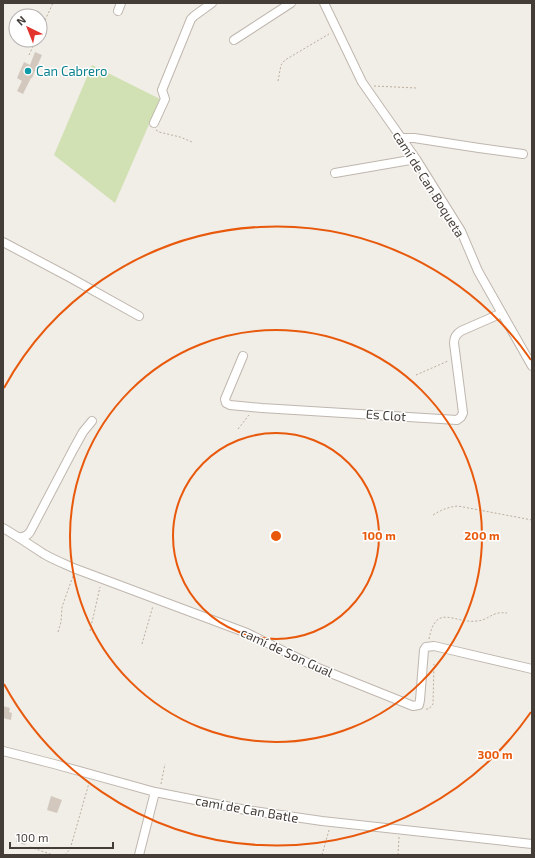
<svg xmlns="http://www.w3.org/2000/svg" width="535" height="858" font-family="'Exo 2',sans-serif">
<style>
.green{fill:#d2e1b4}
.building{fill:#d2c8be}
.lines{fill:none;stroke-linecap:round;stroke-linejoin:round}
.minor-casing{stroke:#bfb7ae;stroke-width:10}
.path{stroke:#bcae9d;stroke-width:1;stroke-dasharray:2 2;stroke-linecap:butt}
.minor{stroke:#fff;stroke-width:8}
.ring{fill:none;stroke:#e8590c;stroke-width:2}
.culture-dot{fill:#0f9aa8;stroke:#fff;stroke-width:1.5}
.labels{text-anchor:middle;stroke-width:3;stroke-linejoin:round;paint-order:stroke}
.culture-label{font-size:13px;fill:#0d838f;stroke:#fff;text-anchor:start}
.street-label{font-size:13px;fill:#443d37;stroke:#fff}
.centre{fill:#e8590c;stroke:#fff;stroke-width:2}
.ring-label{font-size:12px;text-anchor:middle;font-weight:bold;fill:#e8590c;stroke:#fff;stroke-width:3;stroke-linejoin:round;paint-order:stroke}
</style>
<rect width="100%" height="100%" fill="#f1ede7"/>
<path class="green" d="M92,65L160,99L115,203L54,155Z"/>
<path class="building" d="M35,52L42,55L32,78H31L23,94L17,91L22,81L17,78L24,62L30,65Z
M3,706L10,708L9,712L12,713L11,720L3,718Z
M51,796L62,800L57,813L47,810Z
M19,832L32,835L30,841L27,840L25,845L16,842Z"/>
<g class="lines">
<defs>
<path id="minor" d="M324,3L362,82L416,159L461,231L478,271L532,366
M118,11L121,3
M234,40L291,3
M154,123L165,99L162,90L191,19L194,16L212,3
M402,138H414L479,148L523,154
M335,173L416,159
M3,242L69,277L139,316
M243,356L225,399L226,403L230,405L262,408L457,420L461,417L463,413L454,343C454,338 456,334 461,331L502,313
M3,528C17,536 30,545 44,554C54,560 65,564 76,569L247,633L318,668L413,706L419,705L420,700L424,650L426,647L434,646L532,669
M19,537C24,538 27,536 30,532L73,450L83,432L92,421
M3,751L54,764L155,792L246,810L322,821L532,844
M139,855L155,792"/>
</defs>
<use href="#minor" class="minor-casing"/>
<path class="path" d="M40,31L53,3
M29,55L36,40
M278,81L281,65L285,60L329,34
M374,86L416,88
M156,130L159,132L180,137L192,142
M416,375L448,361
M238,429L249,415
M433,515C441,510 448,507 458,506L532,520
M90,631L100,587
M58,632L61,622L62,607L73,576
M429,639C436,602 454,624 477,621C490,620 491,611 507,613
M142,644L153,606
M426,709H429L433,704L434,664
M161,784L165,764
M30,847L53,855
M65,855L70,849L73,839L89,783
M322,855L329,830
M398,855L399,837"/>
<use href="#minor" class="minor"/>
</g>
<g class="ring">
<circle cx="276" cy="536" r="103"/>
<circle cx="276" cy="536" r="206"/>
<path d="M531 712A310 310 0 0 1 4 684M4 388A310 310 0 0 1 531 360"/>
</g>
<circle class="culture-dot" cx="28" cy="71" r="4"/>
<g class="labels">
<g class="culture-label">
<text x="36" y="76">Can Cabrero</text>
</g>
<g class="street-label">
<text transform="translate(429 184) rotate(58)" y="5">camí de Can Boqueta</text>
<text transform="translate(386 415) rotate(4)" y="5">Es Clot</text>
<text transform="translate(287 652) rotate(25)" y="5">camí de Son Gual</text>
<text transform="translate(247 809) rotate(10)" y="5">camí de Can Batle</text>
</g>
</g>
<circle cx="276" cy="536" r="6" class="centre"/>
<g class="ring-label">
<text x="379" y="540">100 m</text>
<text x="482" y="540">200 m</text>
<text x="495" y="759">300 m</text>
</g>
<rect width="535" height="858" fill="none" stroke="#443d37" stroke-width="8"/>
<g transform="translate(28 28) rotate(317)"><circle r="19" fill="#ffffff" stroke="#b4b1af"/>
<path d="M0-3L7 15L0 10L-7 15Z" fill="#e2342d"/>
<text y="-6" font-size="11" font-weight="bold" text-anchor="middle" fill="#443d37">N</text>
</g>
<path d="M10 842v6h103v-6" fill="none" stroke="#443d37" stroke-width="2"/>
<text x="16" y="842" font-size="12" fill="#443d37" stroke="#ffffff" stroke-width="3" paint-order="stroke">100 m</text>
</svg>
